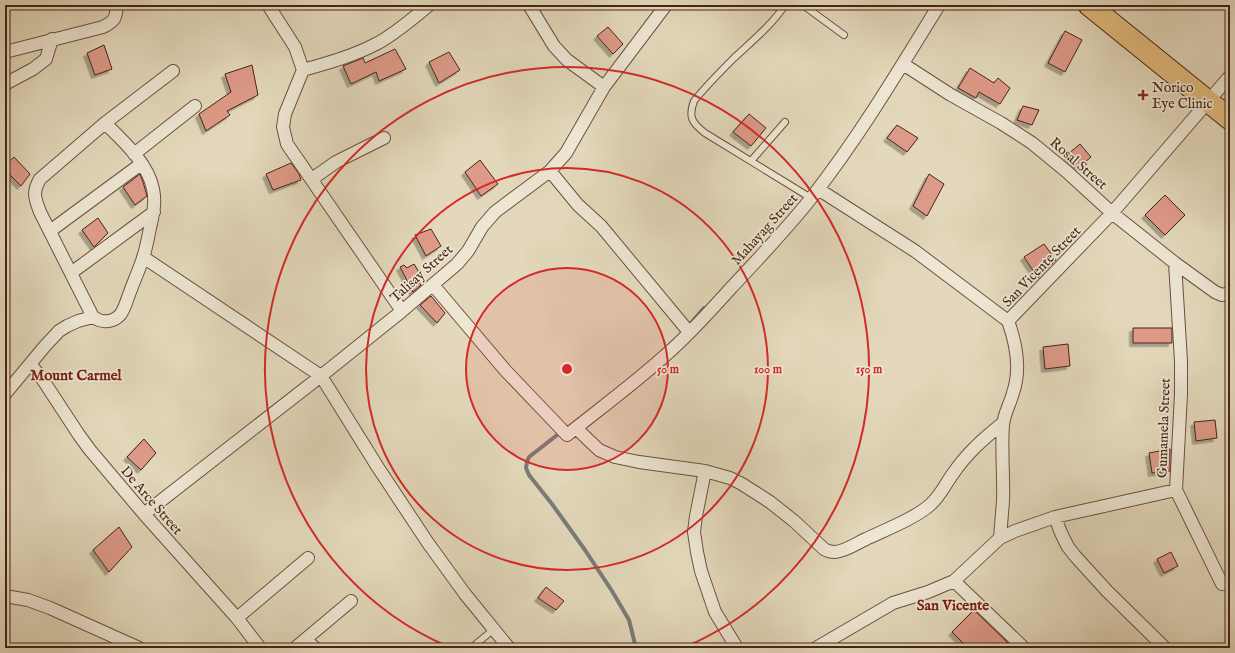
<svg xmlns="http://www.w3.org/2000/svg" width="1235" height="653" font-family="'IM FELL English',serif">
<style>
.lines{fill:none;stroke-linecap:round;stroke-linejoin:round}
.stream{stroke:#7a7c7a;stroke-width:4}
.building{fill:#de9a88;stroke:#462416;filter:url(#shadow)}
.lane-casing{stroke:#6d513f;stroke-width:8}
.street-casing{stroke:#6d513f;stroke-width:14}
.highway-casing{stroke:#462416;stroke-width:23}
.lane{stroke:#ede6d3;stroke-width:6}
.street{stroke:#ede6d3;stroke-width:12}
.highway{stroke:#e2bc7e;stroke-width:21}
.ring{fill:none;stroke:#d62828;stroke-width:2}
.poi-dot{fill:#8f2418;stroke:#ede6d3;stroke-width:1.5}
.labels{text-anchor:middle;stroke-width:3.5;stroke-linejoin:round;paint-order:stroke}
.poi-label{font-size:14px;fill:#462416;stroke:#ede6d3;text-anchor:start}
.street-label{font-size:14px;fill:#462416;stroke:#ede6d3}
.neighbourhood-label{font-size:15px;font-weight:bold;fill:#7a1f14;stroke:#ede6d3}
.centre{fill:#d62828;stroke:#ede6d3;stroke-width:2}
.ring-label{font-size:12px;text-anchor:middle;font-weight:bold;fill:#d62828;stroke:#ede6d3;stroke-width:3.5;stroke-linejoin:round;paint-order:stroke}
</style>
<defs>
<filter id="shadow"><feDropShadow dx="-3.5" dy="3.5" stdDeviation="0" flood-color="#0004"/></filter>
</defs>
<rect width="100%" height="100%" fill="#e3d8bb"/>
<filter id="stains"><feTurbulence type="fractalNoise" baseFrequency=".005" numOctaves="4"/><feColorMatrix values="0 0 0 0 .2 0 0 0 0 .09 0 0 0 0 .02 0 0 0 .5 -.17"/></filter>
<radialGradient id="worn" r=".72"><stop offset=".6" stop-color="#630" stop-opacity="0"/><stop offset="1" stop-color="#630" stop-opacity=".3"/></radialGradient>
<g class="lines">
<path class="stream" d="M691,323L704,308
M561,432L529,457L527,462L526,468L529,475L552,504L585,550L612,591L629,620L636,648"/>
</g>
<path class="building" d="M608,27L623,44L613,54L597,36Z
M1065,31L1082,40L1065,72L1048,63Z
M104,45L112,69L95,75L87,53Z
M395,49L406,69L379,81L376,72L351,84L343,66L363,58L365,63Z
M449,52L460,70L439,83L429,62Z
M252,65L258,95L227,111L230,115L206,131L199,114L231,92L225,74Z
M970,68L994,83L998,78L1010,88L1000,104L979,92L976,98L958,88Z
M1023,106L1039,110L1032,125L1017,120Z
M749,114L766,128L751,146L733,132Z
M897,125L918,138L907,152L887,138Z
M1080,144L1091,157L1078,168L1067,155Z
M14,157L30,174L21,186L5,170V165Z
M480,160L498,184L481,196L465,172Z
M291,163L299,174L301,180L273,190L266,174Z
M140,174L143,182L147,196L135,205L123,187Z
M929,174L944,184L927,216L913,206Z
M1165,195L1185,215L1165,235L1145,215Z
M98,218L108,233L94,247L82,230Z
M431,229L441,246L426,256L415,235Z
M1044,244L1056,260L1038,278L1024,257Z
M414,264L424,280L419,283L421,285L413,292L400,267L404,265L407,268Z
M431,296L445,313L437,323L420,305Z
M1133,328H1172V343H1133Z
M1068,344L1070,366L1045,369L1043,347Z
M1215,420L1217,438L1196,441L1194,422Z
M144,439L156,453L141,470L127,457Z
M1170,449V471L1152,473L1149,453Z
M119,527L132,547L109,572L93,550Z
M1171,552L1178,566L1164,573L1157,559Z
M546,587L564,601L556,610L538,598Z
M974,610L1013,648H968L952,632Z"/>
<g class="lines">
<defs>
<path id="lane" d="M785,5C771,26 752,41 734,58C720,72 706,86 694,101C688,117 692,123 705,133L811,198
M803,5L844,35
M751,161L785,122
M307,638L320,648
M471,648L493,630"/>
<path id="street" d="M268,5L295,47L303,70L285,114L283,127L287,144L402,311
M529,5L554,46L567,60L604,87
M5,52L103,27C115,21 116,18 117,5
M903,64L951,95L1001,123L1032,143L1066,171L1112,213L1175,263L1215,292L1222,295L1230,293
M303,70C328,63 353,56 376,44C395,34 412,19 429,5
M5,84L33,69L46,59L52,39
M105,123C123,141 148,163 153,189C156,202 153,215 150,228C148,238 146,249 143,258C139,270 134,281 130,292C127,299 125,309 120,315C112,323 102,323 93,317L40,212C35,199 32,192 40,179L105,123L173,71
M134,154L195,106
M550,171L578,205L601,226L689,332
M312,179L336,162L384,138
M818,189L915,251L1008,321
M50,231L141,164
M143,257L321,376L377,466L428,543L465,594L509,648
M1175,263L1181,361V394L1176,490L1222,584
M71,273L154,212
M433,285L505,370L567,435C601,408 636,382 668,353C691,333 711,310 731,288C759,258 787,229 812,197C859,137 899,70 939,5
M1008,321L1112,213L1230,76
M31,365L41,377L79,435L90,450L144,514L237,618L260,648
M5,394L45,346L59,331L67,326L78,321L93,317
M576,428L599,450L615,457L639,462L705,471L730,478L742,484L770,502L794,521L824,549C827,551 831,552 835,552C846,551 857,543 866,539C885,530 916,518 931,504C940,496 945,485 952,475C967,453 983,439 1003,423
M705,471L696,516L694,532L697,552L701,571L715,612L737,648
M144,514L321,376L402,311L457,264L468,251L482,227L495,212L550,171L566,153L604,87L666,5
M1055,517L1061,533L1068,547L1076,557L1107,591L1165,648
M1000,538C1001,526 1002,513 1003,501C1004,476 1001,450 1003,425C1004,414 1010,404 1013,393C1021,370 1016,343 1008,321
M954,581L1024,648
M5,596L28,600L50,608L139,648
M237,618L308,558
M295,648L351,601
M816,648L893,603L928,592L954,581L1000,538L1015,531L1055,517L1176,490"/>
<path id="highway" d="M1089,5L1230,119"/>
</defs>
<use href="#lane" class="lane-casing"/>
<use href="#street" class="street-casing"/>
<use href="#highway" class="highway-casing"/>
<use href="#lane" class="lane"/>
<use href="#street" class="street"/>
<use href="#highway" class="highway"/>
</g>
<circle cx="567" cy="369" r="101" fill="#d62828" fill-opacity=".12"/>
<g class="ring">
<circle cx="567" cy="369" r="101"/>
<circle cx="567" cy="369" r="201"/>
<path d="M449 647A302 302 0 1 1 685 647"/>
</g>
<path class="poi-dot" d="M1141 89h4v4h4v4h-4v4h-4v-4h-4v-4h4z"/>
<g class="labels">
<g class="poi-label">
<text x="1152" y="92">Norico<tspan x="1152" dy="16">Eye Clinic</tspan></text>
</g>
<g class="street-label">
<text transform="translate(1079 163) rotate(41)" y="5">Rosal Street</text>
<text transform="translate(764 229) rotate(-48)" y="5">Mahayag Street</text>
<text transform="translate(1041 266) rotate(-46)" y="5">San Vicente Street</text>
<text transform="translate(421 273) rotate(-42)" y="5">Talisay Street</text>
<text transform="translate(1163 428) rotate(-88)" y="5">Gumamela Street</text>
<text transform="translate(152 500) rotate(49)" y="5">De Arce Street</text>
</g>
<g class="neighbourhood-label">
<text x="76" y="380">Mount Carmel</text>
<text x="953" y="610">San Vicente</text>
</g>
</g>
<circle cx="567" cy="369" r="6" class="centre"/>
<g class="ring-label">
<text x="668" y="373">50 m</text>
<text x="768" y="373">100 m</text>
<text x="869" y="373">150 m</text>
</g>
<rect width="1235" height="653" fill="none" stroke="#e3d8bb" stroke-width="20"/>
<rect x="6" y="6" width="1223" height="641" fill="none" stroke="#462416" stroke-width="2"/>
<rect x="10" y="10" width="1215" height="633" fill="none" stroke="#462416"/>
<rect width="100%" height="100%" filter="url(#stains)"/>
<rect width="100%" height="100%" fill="url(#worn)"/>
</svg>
